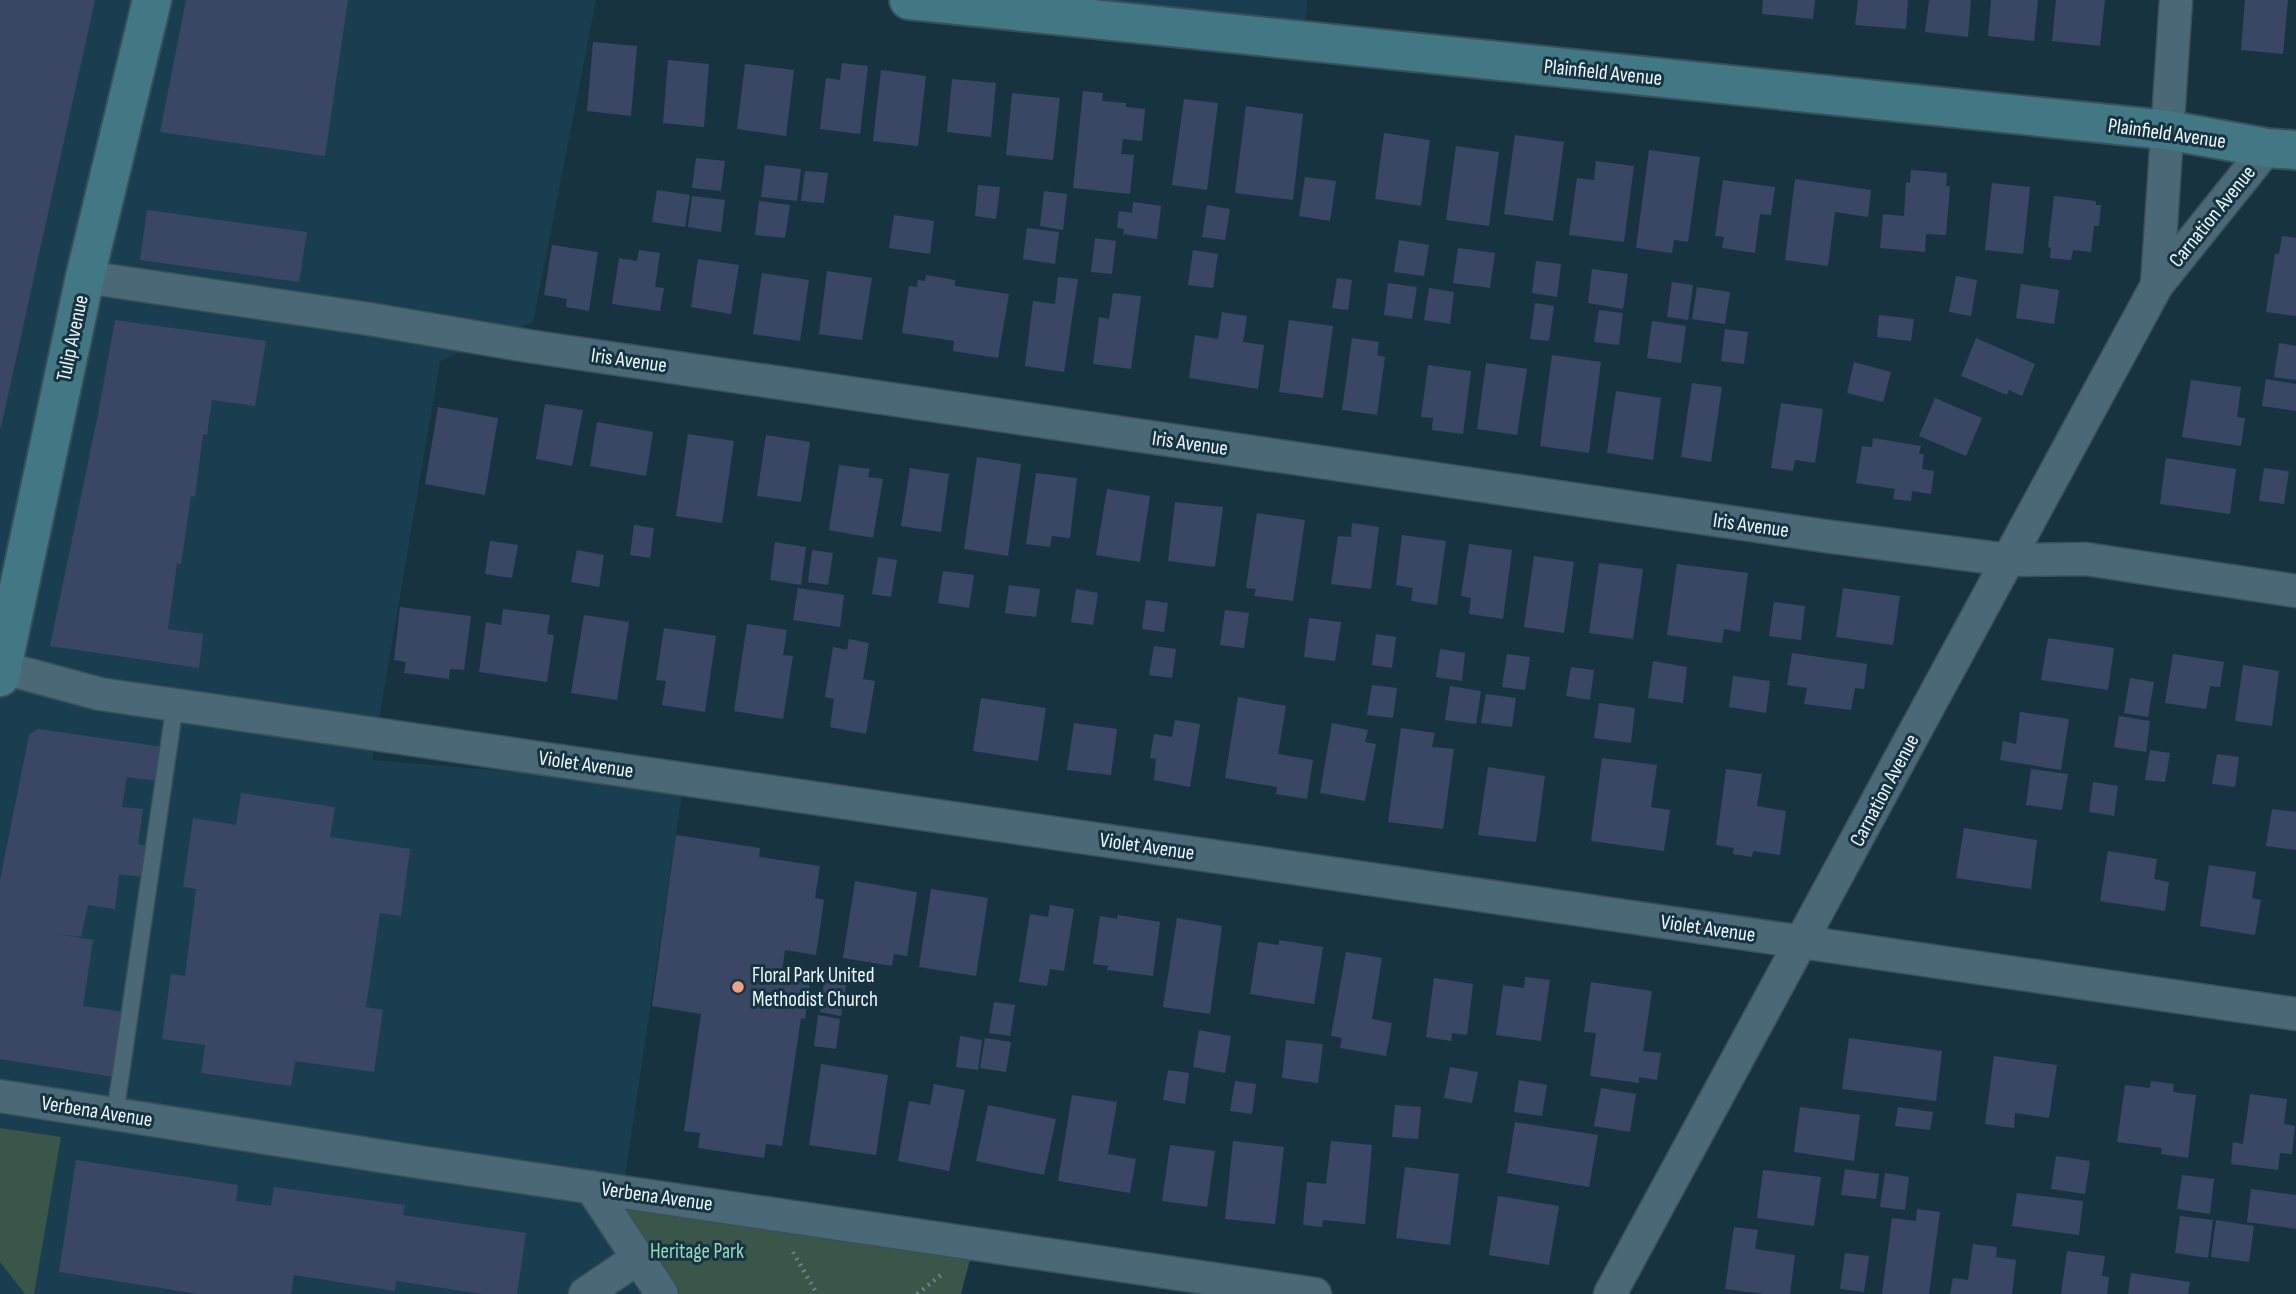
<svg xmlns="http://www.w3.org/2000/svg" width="2296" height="1294" font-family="'Sofia Sans Condensed',sans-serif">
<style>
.built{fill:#193e4f}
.green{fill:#395648}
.building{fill:#394765}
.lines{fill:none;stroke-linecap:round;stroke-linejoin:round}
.service-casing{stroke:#39505a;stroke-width:19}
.minor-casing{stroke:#39505a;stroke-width:35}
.secondary-casing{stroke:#39505a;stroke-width:42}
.path{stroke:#6c828c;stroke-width:4.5;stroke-dasharray:2 5;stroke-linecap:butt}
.service{stroke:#4b6877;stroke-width:16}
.minor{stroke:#4b6877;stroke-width:32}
.secondary{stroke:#427883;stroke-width:38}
.poi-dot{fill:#f39f85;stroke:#183340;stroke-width:2.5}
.labels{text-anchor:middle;stroke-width:6;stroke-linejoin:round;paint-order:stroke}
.street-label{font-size:21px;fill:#eaf7fd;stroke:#183340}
.poi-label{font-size:21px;fill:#eaf7fd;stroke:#183340;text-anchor:start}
.park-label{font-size:21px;fill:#94daba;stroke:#183340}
</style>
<rect width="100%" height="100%" fill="#183340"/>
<path class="built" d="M0,0H596L533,322L440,361L372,760L683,786L622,1197L669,1294H0Z
M972,0H1307L1304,36Z"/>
<path class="green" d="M0,1128L61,1137L34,1294H25L0,1262Z
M603,1194L973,1248L961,1294H669Z"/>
<path class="building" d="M0,0H95L1,427H0Z
M186,0H348L325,156L160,132Z
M1763,0H1815L1813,19L1762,14Z
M1858,0H1908L1906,29L1855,25Z
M1929,0H1971L1968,37L1925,32Z
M1991,0H2038L2034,41L1988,36Z
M2056,0H2105L2100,46L2052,41Z
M2245,0H2288L2283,54L2241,50Z
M593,42L637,46L631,116L587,111Z
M668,60L709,64L704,127L663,123Z
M842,63L868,66L860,134L820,129L826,78L840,80Z
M745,64L794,70L786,136L737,129Z
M881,70L926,76L918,146L873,141Z
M952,79L996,83L991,137L947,132Z
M1083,91L1103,93L1102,101L1126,103V107L1145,109L1142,141L1123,139L1121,154L1134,155L1130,194L1073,188Z
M1012,93L1060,98L1053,160L1006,155Z
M1184,99L1218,103L1207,190L1172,185Z
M1246,106L1303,114L1293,200L1235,193Z
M1384,133L1430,140L1421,206L1375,199Z
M1515,135L1564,142L1553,221L1504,214Z
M1456,146L1499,152L1489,226L1446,220Z
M1649,150L1700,157L1688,242L1674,240L1672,253L1636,248Z
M696,158L725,161L721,191L692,188Z
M1596,161L1634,166L1624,242L1569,235L1577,178L1594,180Z
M765,165L801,169L797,201L761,197Z
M1911,170L1947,173L1946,186H1950L1946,235L1926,234L1925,252L1880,248L1883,214L1904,216L1906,182L1910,183Z
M805,171L828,173L824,203L801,201Z
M1305,177L1336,181L1330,221L1299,216Z
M1795,179L1871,190L1868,217L1835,212L1828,266L1785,260Z
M1723,180L1775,187L1771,215L1760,214L1755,253L1722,248L1724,237L1715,236Z
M1992,183L2030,187L2023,254L1985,250Z
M978,185L1000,187L996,219L975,216Z
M657,190L690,195L685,227L652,222Z
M1044,191L1067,194L1063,230L1040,226Z
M692,196L725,200L721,232L688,227Z
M2054,196L2096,201V205H2101L2099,226H2094L2091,252L2073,250L2071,260L2050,258L2051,248L2048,247Z
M759,201L790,205L785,238L755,235Z
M1133,202L1161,206L1157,239L1123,234L1124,229L1117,228L1119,211L1132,213Z
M1207,205L1230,209L1225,240L1202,237Z
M147,210L307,232L299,282L140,260Z
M894,215L934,221L930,254L889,248Z
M1027,228L1059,232L1055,264L1023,259Z
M2282,236L2296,238V316L2266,312L2275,254H2279Z
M1095,238L1116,241L1112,274L1091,272Z
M1399,240L1429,245L1424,276L1394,272Z
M552,245L598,252L589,311L566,307L567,299L544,295Z
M1458,248L1495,253L1490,288L1453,283Z
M639,250L660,253L655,287L664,288L660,311L612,304L619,258L637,261Z
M1193,250L1218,254L1213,288L1188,285Z
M698,259L739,265L731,314L691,307Z
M1536,261L1561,264L1557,297L1532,293Z
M1592,269L1628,274L1623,309L1588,303Z
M827,271L872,278L862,340L819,334Z
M762,273L809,280L800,341L753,334Z
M926,275L955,280V286L1009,294L998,358L953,351L954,341L902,333L909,286L917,287L918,280L925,281Z
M1956,276L1977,280L1971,316L1949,312Z
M1058,277L1078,279L1064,372L1025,366L1033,301L1055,304Z
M1337,278L1352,280L1348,310L1332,308Z
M1672,282L1693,285L1688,320L1667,317Z
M1388,283L1417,287L1412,319L1384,315Z
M2021,284L2059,290L2054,324L2016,318Z
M1697,287L1730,292L1725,324L1692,319Z
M1429,288L1454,292L1450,324L1424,320Z
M1113,293L1141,296L1131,369L1093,364L1099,317L1109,319Z
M1535,303L1554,306L1549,341L1530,339Z
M1599,310L1623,313L1619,345L1594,342Z
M1222,312L1247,316L1243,342L1264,345L1258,389L1189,378L1195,335L1218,339Z
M1879,315L1914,319L1911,341L1877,337Z
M115,320L266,341L255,406L212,400L207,435L203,434L195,497L191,496L181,564L177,563L168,629L203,634L199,668L50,646L97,419Z
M1289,320L1333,326L1323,398L1279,392Z
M1652,321L1686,326L1681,363L1647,358Z
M1725,329L1748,332L1744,364L1721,361Z
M1352,338L1379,342L1377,355L1385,357L1377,415L1342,410Z
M1976,338L2035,364L2022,396L2009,390L2007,395L1961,376Z
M2279,343L2296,346V380L2274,377Z
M1552,355L1601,362L1589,453L1540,446Z
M1854,362L1891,372L1883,402L1847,393Z
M1486,363L1527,369L1517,435L1477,429Z
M1428,365L1471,371L1463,434L1432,430L1433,418L1421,417Z
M2266,379L2296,384V411L2262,406Z
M2191,380L2241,387L2237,417L2245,418L2241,446L2182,437Z
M1692,383L1722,387L1711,462L1681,457Z
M1616,391L1661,398L1653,460L1607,453Z
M1935,398L1982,418L1966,456L1919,436Z
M1781,403L1823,409L1815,463L1795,460L1793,471L1771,468Z
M545,404L583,410L572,466L536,459Z
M438,407L498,418L485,495L425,484Z
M597,422L653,432L646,476L590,466Z
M688,434L734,441L722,523L676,516Z
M766,435L810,442L801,502L757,496Z
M1873,438L1921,446L1919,454H1924L1922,469L1934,471L1931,494L1912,491L1911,501L1893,499L1895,489L1856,483L1862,446L1872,447Z
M977,457L1021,464L1008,556L964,549Z
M2166,458L2236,469L2230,514L2160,504Z
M839,465L870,469L868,477L883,479L873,538L829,530Z
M910,468L949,474L941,532L901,526Z
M2264,468L2289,471L2284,504L2259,501Z
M1036,473L1077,478L1070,538L1052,536L1050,547L1026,544Z
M1107,489L1150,496L1140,562L1096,555Z
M1175,502L1223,507L1215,567L1168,561Z
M1257,513L1305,520L1293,601L1254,596L1256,589L1246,588Z
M1352,523L1379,527L1371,589L1331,584L1338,536L1351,537Z
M634,525L654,528L650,558L630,555Z
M1402,535L1446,541L1437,605L1411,601L1413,588L1396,585Z
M490,541L518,545L512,578L485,574Z
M775,542L806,547L801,585L770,580Z
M1469,544L1512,550L1503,619L1469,614L1471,598L1461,596Z
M577,550L604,555L599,587L571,582Z
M812,550L833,553L828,585L808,582Z
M1534,556L1574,562L1564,633L1524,627Z
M878,557L897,560L891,597L872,594Z
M1599,563L1643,569L1633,639L1589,633Z
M1677,564L1748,573L1740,632L1724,629L1722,643L1667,635Z
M943,571L974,575L969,608L938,603Z
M1009,585L1040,589L1036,617L1005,613Z
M798,588L844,595L840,627L793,620Z
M1843,588L1900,596L1893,645L1836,637Z
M1076,589L1098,593L1093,625L1071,622Z
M1146,600L1168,603L1164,632L1142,629Z
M1774,602L1805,606L1801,640L1769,636Z
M400,607L471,616L464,670L450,669L449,679L404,673L406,662L394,660Z
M503,609L550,615L547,634L554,635L547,682L479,672L486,622L501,625Z
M1225,610L1249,613L1244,648L1220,645Z
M584,615L629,622L617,700L571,693Z
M1309,618L1341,622L1335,661L1304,657Z
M747,624L787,630L783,655L793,656L783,719L734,711Z
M664,628L716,636L705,712L662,705L666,681L656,680Z
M1376,634L1396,637L1392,668L1372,665Z
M2048,638L2114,648L2108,690L2041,680Z
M849,639L869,643L863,679L875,681L866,734L830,727L834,699L825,697L833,647L847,650Z
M1154,646L1176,649L1172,678L1149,675Z
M1440,649L1465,653L1462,681L1436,677Z
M1792,653L1867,664L1864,689L1855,688L1851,710L1804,704L1807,688L1787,685Z
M1507,654L1530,657L1525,690L1502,687Z
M2173,654L2224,662L2220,687L2210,686L2206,709L2165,703Z
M1653,661L1687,667L1683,703L1648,698Z
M2243,665L2279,671L2272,726L2235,721Z
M1571,667L1594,670L1590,700L1566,696Z
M1733,676L1770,681L1766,713L1729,707Z
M2130,678L2154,682L2148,717L2124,713Z
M1372,685L1397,688L1393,718L1367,715Z
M1450,686L1481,691L1476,724L1445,720Z
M1486,694L1516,698L1512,727L1481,723Z
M1238,697L1286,706L1278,754L1313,760L1307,799L1276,794L1277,787L1225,778Z
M981,698L1046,708L1038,761L973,751Z
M1599,703L1635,708L1631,743L1594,738Z
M2020,712L2069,719L2061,770L2000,760L2003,741L2016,744Z
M2119,716L2150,721L2146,752L2114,747Z
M1175,720L1200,724L1190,787L1154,780L1156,759L1150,758L1154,734L1172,737Z
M1074,723L1117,729L1111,775L1067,770Z
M1332,723L1368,730L1365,742L1376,744L1365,801L1320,793Z
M1401,728L1435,733L1432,747L1454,749L1443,829L1388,822Z
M38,729L163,747L158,781L127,777L122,807L143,809L138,844L147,846L142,877L119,874L115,909L88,905L81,937L58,934L93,940L83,1006L124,1012L114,1077L0,1059V880L29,735Z
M2150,750L2170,753L2165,782L2145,780Z
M2217,754L2239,757L2235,787L2212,784Z
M1602,758L1657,765L1651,807L1670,810L1664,851L1591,841Z
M1488,767L1545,776L1536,842L1478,835Z
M1726,769L1762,774L1757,806L1786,811L1780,855L1753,851L1752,857L1733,854L1734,848L1716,845Z
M2031,769L2068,774L2062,810L2026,805Z
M2093,782L2118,786L2114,816L2089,812Z
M241,793L335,807L330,837L410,849L401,916L380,913L366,1007L383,1010L374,1072L295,1061L291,1086L201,1073L205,1045L162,1039L171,974L185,976L196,889L183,887L193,818L236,825Z
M2272,809L2296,812V850L2266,846Z
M1964,828L2037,840L2031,889L1956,878Z
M676,835L760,848L759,857L820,866L815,898L824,900L816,955L785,950L781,979L810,983L805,1019L801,1018L782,1146L766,1144L764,1158L698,1148L700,1133L684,1131L701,1014L652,1006Z
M2108,851L2157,859L2154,879L2169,882L2165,911L2100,901Z
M2209,865L2256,872L2252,898L2261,900L2255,935L2200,926Z
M855,881L917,892L907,956L894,954L892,966L843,958Z
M931,889L988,898L976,976L919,967Z
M1050,905L1074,909L1064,971L1050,969L1047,986L1019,982L1030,914L1048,917Z
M1118,915L1160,922L1153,976L1107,970L1108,966L1093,964L1100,916L1117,919Z
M1177,918L1222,926L1210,1014L1163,1007Z
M1279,940L1323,947L1314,1004L1250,994L1258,942L1279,945Z
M1346,952L1382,958L1372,1019L1392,1023L1386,1056L1340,1048L1342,1038L1331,1036Z
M1525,977L1550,980L1541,1041L1496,1035L1503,985L1524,988Z
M1434,978L1473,984L1467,1035L1452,1033L1451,1041L1426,1037Z
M824,981L846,985L841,1016L820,1012Z
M1591,982L1652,991L1643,1051L1661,1053L1657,1080L1639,1077V1083L1590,1076L1596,1033L1584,1032Z
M994,1002L1015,1005L1010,1036L989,1033Z
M818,1015L840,1019L836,1049L814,1046Z
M1199,1030L1231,1036L1225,1073L1193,1067Z
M960,1036L982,1040L978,1070L956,1067Z
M985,1038L1011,1042L1006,1072L980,1068Z
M1849,1038L1942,1051L1936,1101L1842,1089Z
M1286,1040L1323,1044L1318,1083L1282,1078Z
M1994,1056L2057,1065L2049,1118L2015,1113L2014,1128L1985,1124Z
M821,1064L888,1075L876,1155L809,1145Z
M1450,1067L1478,1072L1472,1103L1444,1098Z
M1168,1070L1189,1073L1185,1104L1163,1100Z
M1519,1080L1547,1085L1542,1116L1514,1112Z
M1235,1081L1256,1084L1252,1114L1230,1111Z
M2151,1081L2174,1084L2173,1092L2196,1095L2188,1158L2161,1154L2162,1148L2117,1142L2125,1085L2150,1088Z
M934,1084L965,1090L949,1171L898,1161L909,1101L930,1105Z
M1601,1088L1636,1094L1630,1132L1594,1126Z
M2250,1094L2287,1099L2284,1124L2295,1126L2292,1154L2280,1153L2278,1170L2231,1164L2233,1142L2243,1144Z
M1072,1095L1117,1102L1108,1154L1136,1159L1130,1193L1058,1181Z
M988,1105L1056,1119L1044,1175L976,1161Z
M1395,1105L1421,1107L1418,1139L1392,1137Z
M1800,1107L1860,1115L1854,1161L1794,1152Z
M1898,1107L1933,1112L1930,1130L1895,1126Z
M1515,1122L1598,1135L1589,1187L1507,1173Z
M1233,1141L1284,1147L1275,1224L1225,1219Z
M1331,1141L1372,1145L1365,1224L1323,1220L1322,1227L1303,1225L1307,1182L1326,1184Z
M1170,1145L1215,1151L1207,1207L1162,1201Z
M2056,1156L2090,1161L2085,1194L2051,1189Z
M76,1160L238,1185L236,1201L271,1206L274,1187L405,1205L403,1215L526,1233L517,1294H483L396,1281L395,1291L294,1275L291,1294H199L59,1272Z
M1405,1167L1459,1174L1450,1245L1396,1238Z
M1845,1169L1879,1174L1876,1199L1841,1195Z
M1763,1170L1821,1177L1814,1226L1757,1218Z
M1885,1173L1909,1177L1905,1210L1880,1207Z
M2182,1175L2214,1179L2210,1214L2177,1209Z
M2251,1189L2296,1195V1229L2247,1222Z
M2017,1193L2083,1201L2079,1235L2012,1226Z
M1498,1196L1559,1206L1549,1265L1489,1255Z
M1917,1209L1940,1212L1929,1294H1882L1892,1218L1916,1221Z
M2180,1216L2213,1220L2208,1258L2175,1253Z
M2216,1220L2254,1226L2249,1262L2211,1257Z
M1734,1227L1758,1230L1755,1249L1795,1255L1790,1294H1764L1725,1289Z
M1973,1244L1997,1247L1996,1257L2016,1260L2012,1294H1950L1953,1278L1968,1280Z
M2067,1251L2105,1256L2102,1276L2109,1277L2107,1294H2061Z
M1845,1253L1869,1256L1864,1292L1840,1289Z
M2131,1273L2190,1282L2188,1294H2128Z"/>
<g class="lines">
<defs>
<path id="service" d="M115,1114L175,704"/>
<path id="minor" d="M85,277L369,319L528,346L1832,537L2009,560L2086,559L2296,591
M2157,285L2267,148
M0,667L100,694L2296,1014
M0,1096L419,1162L1315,1294
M591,1187L662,1294
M585,1294L638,1258
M1610,1294L2157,285L2176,0"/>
<path id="secondary" d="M909,0L2167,130L2267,148L2296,150
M0,677L85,277L152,0"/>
</defs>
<use href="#service" class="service-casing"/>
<use href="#minor" class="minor-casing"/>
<use href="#secondary" class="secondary-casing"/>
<path class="path" d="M793,1252L817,1294
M917,1294L941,1275"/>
<use href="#service" class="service"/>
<use href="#minor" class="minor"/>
<use href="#secondary" class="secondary"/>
</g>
<circle class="poi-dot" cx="738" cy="987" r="7"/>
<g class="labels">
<g class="street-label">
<text transform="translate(1603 72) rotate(6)" y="7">Plainfield Avenue</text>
<text transform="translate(2167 133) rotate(8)" y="7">Plainfield Avenue</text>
<text transform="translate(2212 216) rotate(-51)" y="7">Carnation Avenue</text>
<text transform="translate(72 338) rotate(-78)" y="7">Tulip Avenue</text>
<text transform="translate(629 360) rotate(8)" y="7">Iris Avenue</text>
<text transform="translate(1190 443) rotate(8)" y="7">Iris Avenue</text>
<text transform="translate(1751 525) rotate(8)" y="7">Iris Avenue</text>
<text transform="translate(586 764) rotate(8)" y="7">Violet Avenue</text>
<text transform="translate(1884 790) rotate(-62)" y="7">Carnation Avenue</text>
<text transform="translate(1147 846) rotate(8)" y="7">Violet Avenue</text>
<text transform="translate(1708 928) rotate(8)" y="7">Violet Avenue</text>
<text transform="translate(97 1111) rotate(9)" y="7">Verbena Avenue</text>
<text transform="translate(657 1196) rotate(8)" y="7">Verbena Avenue</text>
</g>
<g class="poi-label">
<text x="752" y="982">Floral Park United<tspan x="752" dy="24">Methodist Church</tspan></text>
</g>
<g class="park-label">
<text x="697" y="1258">Heritage Park</text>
</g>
</g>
</svg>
